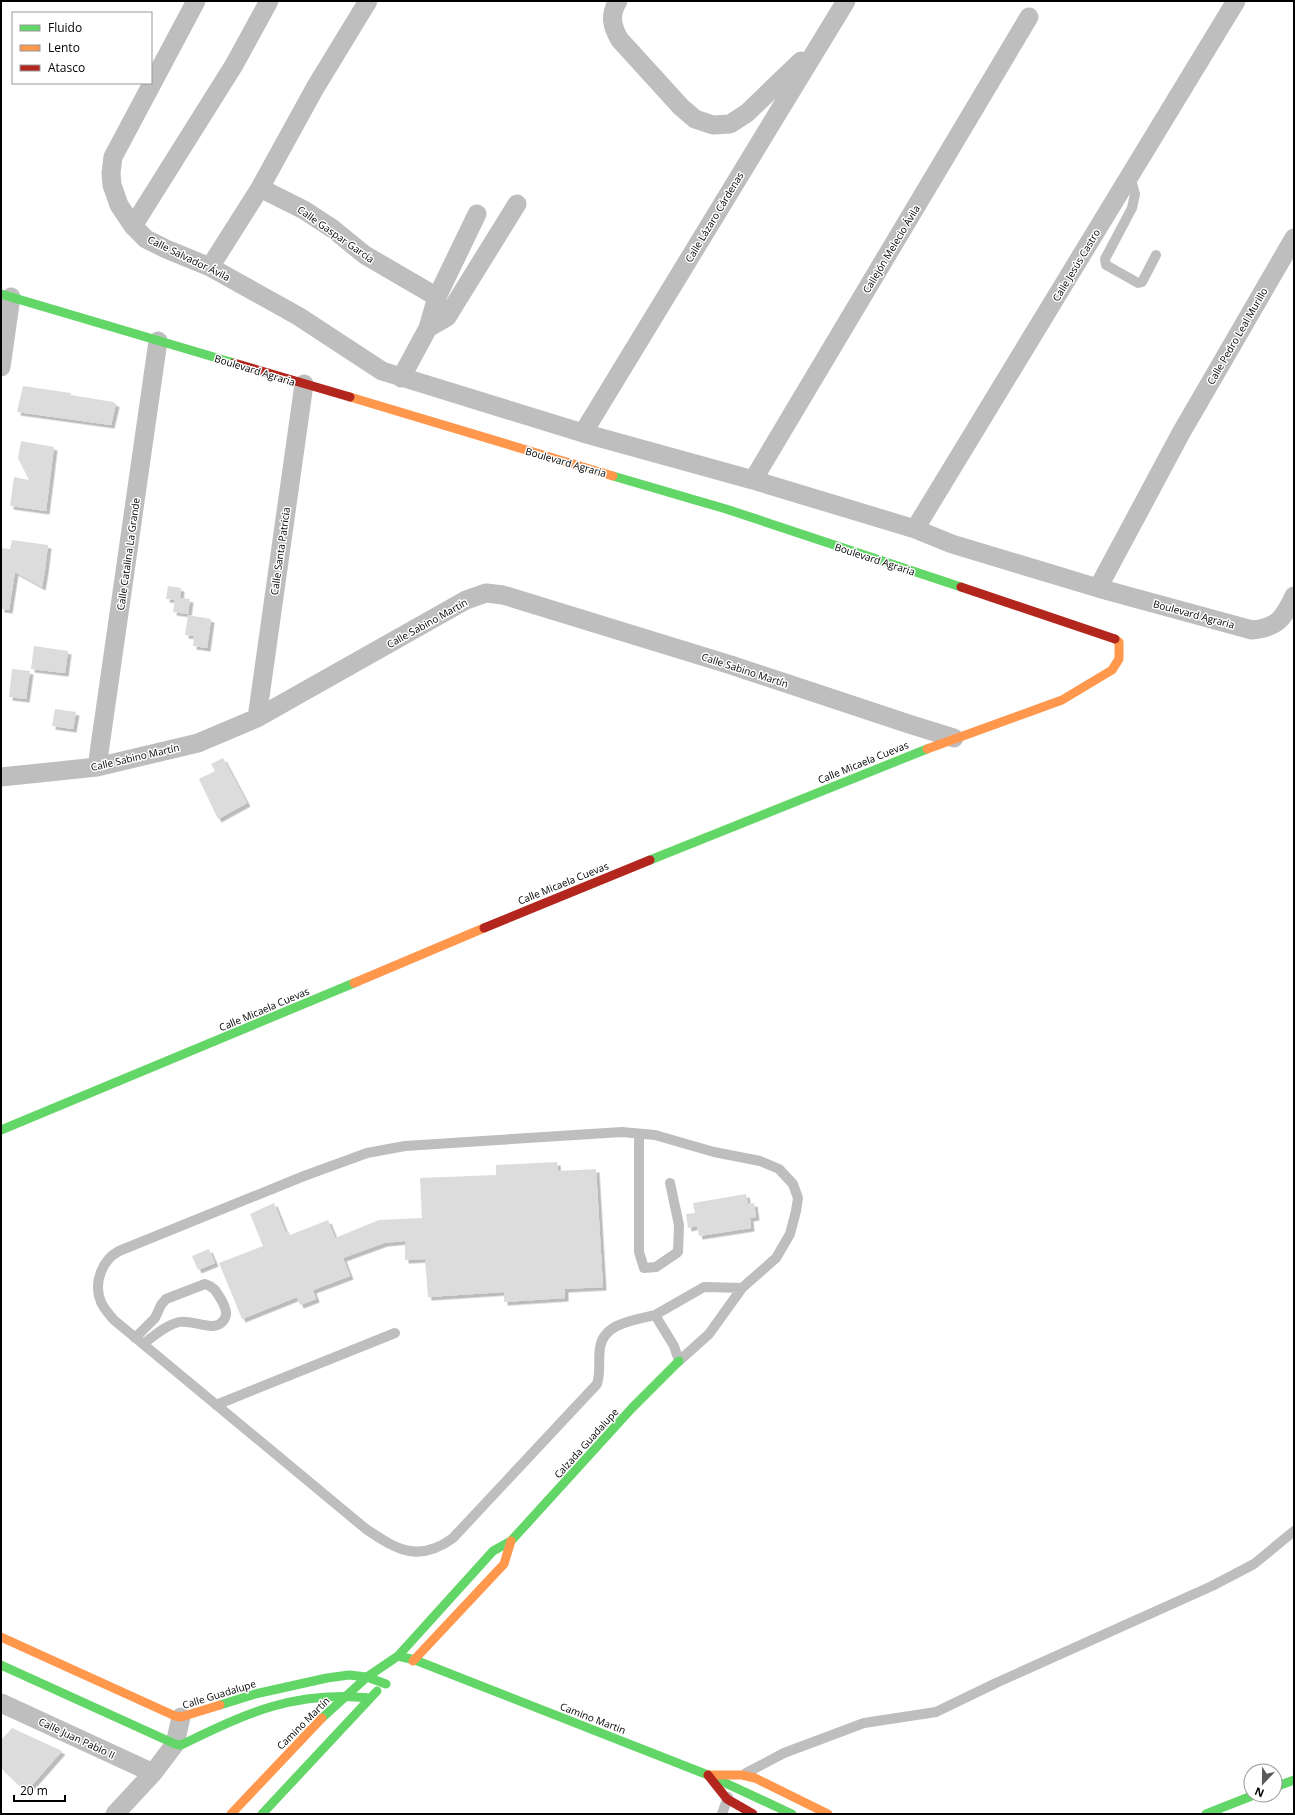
<svg xmlns="http://www.w3.org/2000/svg" width="1295" height="1815" font-family="'Open Sans',sans-serif">
<style>
.building{fill:#dcdcdc;filter:url(#shadow)}
.lines{fill:none;stroke-linecap:round;stroke-linejoin:round}
.lane{stroke:#bebebe;stroke-width:10}
.street{stroke:#bebebe;stroke-width:19}
.fast{stroke:#63d668;stroke-width:9}
.slow{stroke:#ff974d;stroke-width:9}
.jam{stroke:#b3261e;stroke-width:9}
.labels{text-anchor:middle;stroke-width:3;stroke-linejoin:round;paint-order:stroke}
.street-label{font-size:10px;fill:#000;stroke:#fff}
</style>
<defs>
<filter id="shadow"><feDropShadow dx="3.5" dy="3.5" stdDeviation="0" flood-color="#0004"/></filter>
</defs>
<rect width="100%" height="100%" fill="#fff"/>
<path class="building" d="M23,386L71,393V395L113,402L116,404L111,425L17,412Z
M21,441L54,447L46,511L10,506L14,477L29,480L18,458Z
M12,540L48,545L45,570L42,587L15,572L9,610L1,609V548L10,549Z
M168,586L181,588L180,598L190,599L188,614L173,612L175,600L166,599Z
M188,615L211,619L207,648L193,646L194,636L185,635Z
M34,646L68,651L65,673L31,669Z
M12,669L30,671L26,699L9,697Z
M55,709L76,712L73,729L52,726Z
M223,758L247,803L218,819L199,779L215,771L211,764Z
M557,1162L558,1171L596,1169L603,1287L565,1289V1298L504,1302V1292L428,1297L425,1259L405,1260V1241L384,1243L343,1258L350,1276L313,1290L316,1299L300,1305L297,1297L242,1319L219,1263L263,1246L250,1214L274,1203L286,1233L289,1232L290,1235L328,1220L335,1238L379,1220L422,1218L420,1178L496,1175V1165Z
M746,1194L748,1204L754,1203L756,1217L750,1218L751,1228L699,1236L697,1226L688,1228L686,1214L695,1213L693,1203Z
M209,1249L215,1263L198,1270L192,1256Z
M12,1728L62,1751L26,1792L1,1768V1740Z"/>
<g class="lines">
<path class="lane" d="M1130,176L1135,194L1132,208L1105,259L1106,265L1138,283L1142,282L1156,255
M639,1134V1252L644,1268L656,1267L678,1252L679,1225L670,1183
M655,1315L704,1287L742,1288L709,1334L679,1361L674,1346L655,1315C635,1320 603,1323 600,1348C598,1360 601,1372 597,1384L453,1538C419,1563 397,1550 366,1529L114,1320C109,1314 104,1309 101,1302C93,1283 102,1260 119,1251L304,1176L367,1153L405,1146L622,1132L655,1135L714,1152L760,1161L779,1169L793,1184L798,1198L796,1211L790,1234L776,1258L742,1288
M135,1338L155,1318L161,1305L166,1299L205,1284C215,1287 217,1293 222,1301C225,1308 229,1314 223,1321C214,1333 192,1319 179,1322C166,1325 154,1336 143,1344
M216,1405L395,1333
M746,1773L784,1753L864,1723L936,1712L996,1683L1212,1586L1254,1564L1294,1531
M722,1814L728,1797"/>
<path class="street" d="M196,1L113,157L111,173L112,185L119,205L133,226L146,239L166,249L210,267L298,316L382,371L583,433L753,480L915,529L952,544L1098,588L1252,630C1277,628 1284,618 1294,596
M618,1C609,15 612,27 620,40L681,107L695,119L713,125L730,124L747,113L801,61
M260,188L304,210L333,229L365,255L437,297
M133,226L234,65L269,1
M210,267L260,188L315,88L368,1
M428,328L447,317L517,204
M1,367L11,297
M401,378L428,328L437,297L477,214
M583,433L846,1
M753,480L1029,17
M915,529L1236,1
M1098,588L1181,433L1294,238
M257,718L304,384
M97,767L158,341
M1,777L97,767L198,743L257,718L466,600L486,593L503,595L731,665L912,725L954,738
M1,1703L153,1773
M115,1814L153,1773L175,1744L181,1717"/>
<path class="fast" d="M1,294L234,363
M613,476L726,509L961,587
M650,860L927,749
M1,1130L354,983
M398,1656L415,1660L708,1775L792,1814
M1,1665L175,1744L181,1745C246,1713 296,1690 370,1698
M220,1705L255,1694L327,1678L349,1675L367,1677L386,1684
M322,1718L367,1677L398,1656L493,1551L511,1541L632,1408L679,1361
M1275,1787L1294,1780
M262,1814L377,1691
M1206,1814L1254,1795"/>
<path class="slow" d="M350,397L613,476
M927,749L1062,700L1112,670L1119,659V642L1115,639
M354,983L484,928
M1,1637L175,1716L181,1717L220,1705
M413,1661L504,1564L511,1541
M708,1775H742L755,1778L828,1814
M231,1814L322,1718"/>
<path class="jam" d="M234,363L350,397
M961,587L1115,639
M484,928L650,860
M708,1775L727,1799L753,1814"/>
</g>
<g class="labels">
<g class="street-label">
<text transform="translate(714 217) rotate(-59)" y="4">Calle Lázaro Cárdenas</text>
<text transform="translate(336 234) rotate(35)" y="4">Calle Gaspar García</text>
<text transform="translate(891 249) rotate(-59)" y="4">Callejón Melecio Ávila</text>
<text transform="translate(189 258) rotate(26)" y="4">Calle Salvador Ávila</text>
<text transform="translate(1076 265) rotate(-59)" y="4">Calle Jesús Castro</text>
<text transform="translate(1237 336) rotate(-60)" y="4">Calle Pedro Leal Murillo</text>
<text transform="translate(255 370) rotate(17)" y="4">Boulevard Agraria</text>
<text transform="translate(566 462) rotate(16)" y="4">Boulevard Agraria</text>
<text transform="translate(280 551) rotate(-82)" y="4">Calle Santa Patricia</text>
<text transform="translate(128 554) rotate(-82)" y="4">Calle Catalina La Grande</text>
<text transform="translate(875 559) rotate(18)" y="4">Boulevard Agraria</text>
<text transform="translate(1194 614) rotate(15)" y="4">Boulevard Agraria</text>
<text transform="translate(427 623) rotate(-29)" y="4">Calle Sabino Martín</text>
<text transform="translate(745 670) rotate(18)" y="4">Calle Sabino Martín</text>
<text transform="translate(135 757) rotate(-13)" y="4">Calle Sabino Martín</text>
<text transform="translate(863 762) rotate(-22)" y="4">Calle Micaela Cuevas</text>
<text transform="translate(563 883) rotate(-22)" y="4">Calle Micaela Cuevas</text>
<text transform="translate(264 1009) rotate(-23)" y="4">Calle Micaela Cuevas</text>
<text transform="translate(586 1443) rotate(-48)" y="4">Calzada Guadalupe</text>
<text transform="translate(219 1694) rotate(-17)" y="4">Calle Guadalupe</text>
<text transform="translate(593 1718) rotate(21)" y="4">Camino Martin</text>
<text transform="translate(303 1723) rotate(-45)" y="4">Camino Martín</text>
<text transform="translate(77 1738) rotate(25)" y="4">Calle Juan Pablo II</text>
</g>
</g>
<rect width="1295" height="1815" fill="none" stroke="#000000" stroke-width="4"/>
<rect x="12" y="12" width="140" height="72" fill="#ffffff" stroke="#999999"/>
<rect x="20" y="25" width="20" height="6" fill="#63d668" stroke="#999999"/>
<text x="48" y="32" font-size="12" fill="#000000">Fluido</text>
<rect x="20" y="45" width="20" height="6" fill="#ff974d" stroke="#999999"/>
<text x="48" y="52" font-size="12" fill="#000000">Lento</text>
<rect x="20" y="65" width="20" height="6" fill="#b3261e" stroke="#999999"/>
<text x="48" y="72" font-size="12" fill="#000000">Atasco</text>
<g transform="translate(1263 1783) rotate(202)"><circle r="19" fill="#ffffff" stroke="#999999"/>
<path d="M0-3L7 15L0 10L-7 15Z" fill="#595959"/>
<text y="-6" font-size="11" font-weight="bold" text-anchor="middle" fill="#000000">N</text>
</g>
<path d="M14 1795v6h51v-6" fill="none" stroke="#000000" stroke-width="2"/>
<text x="20" y="1795" font-size="12" fill="#000000" stroke="#ffffff" stroke-width="3" paint-order="stroke">20 m</text>
</svg>
